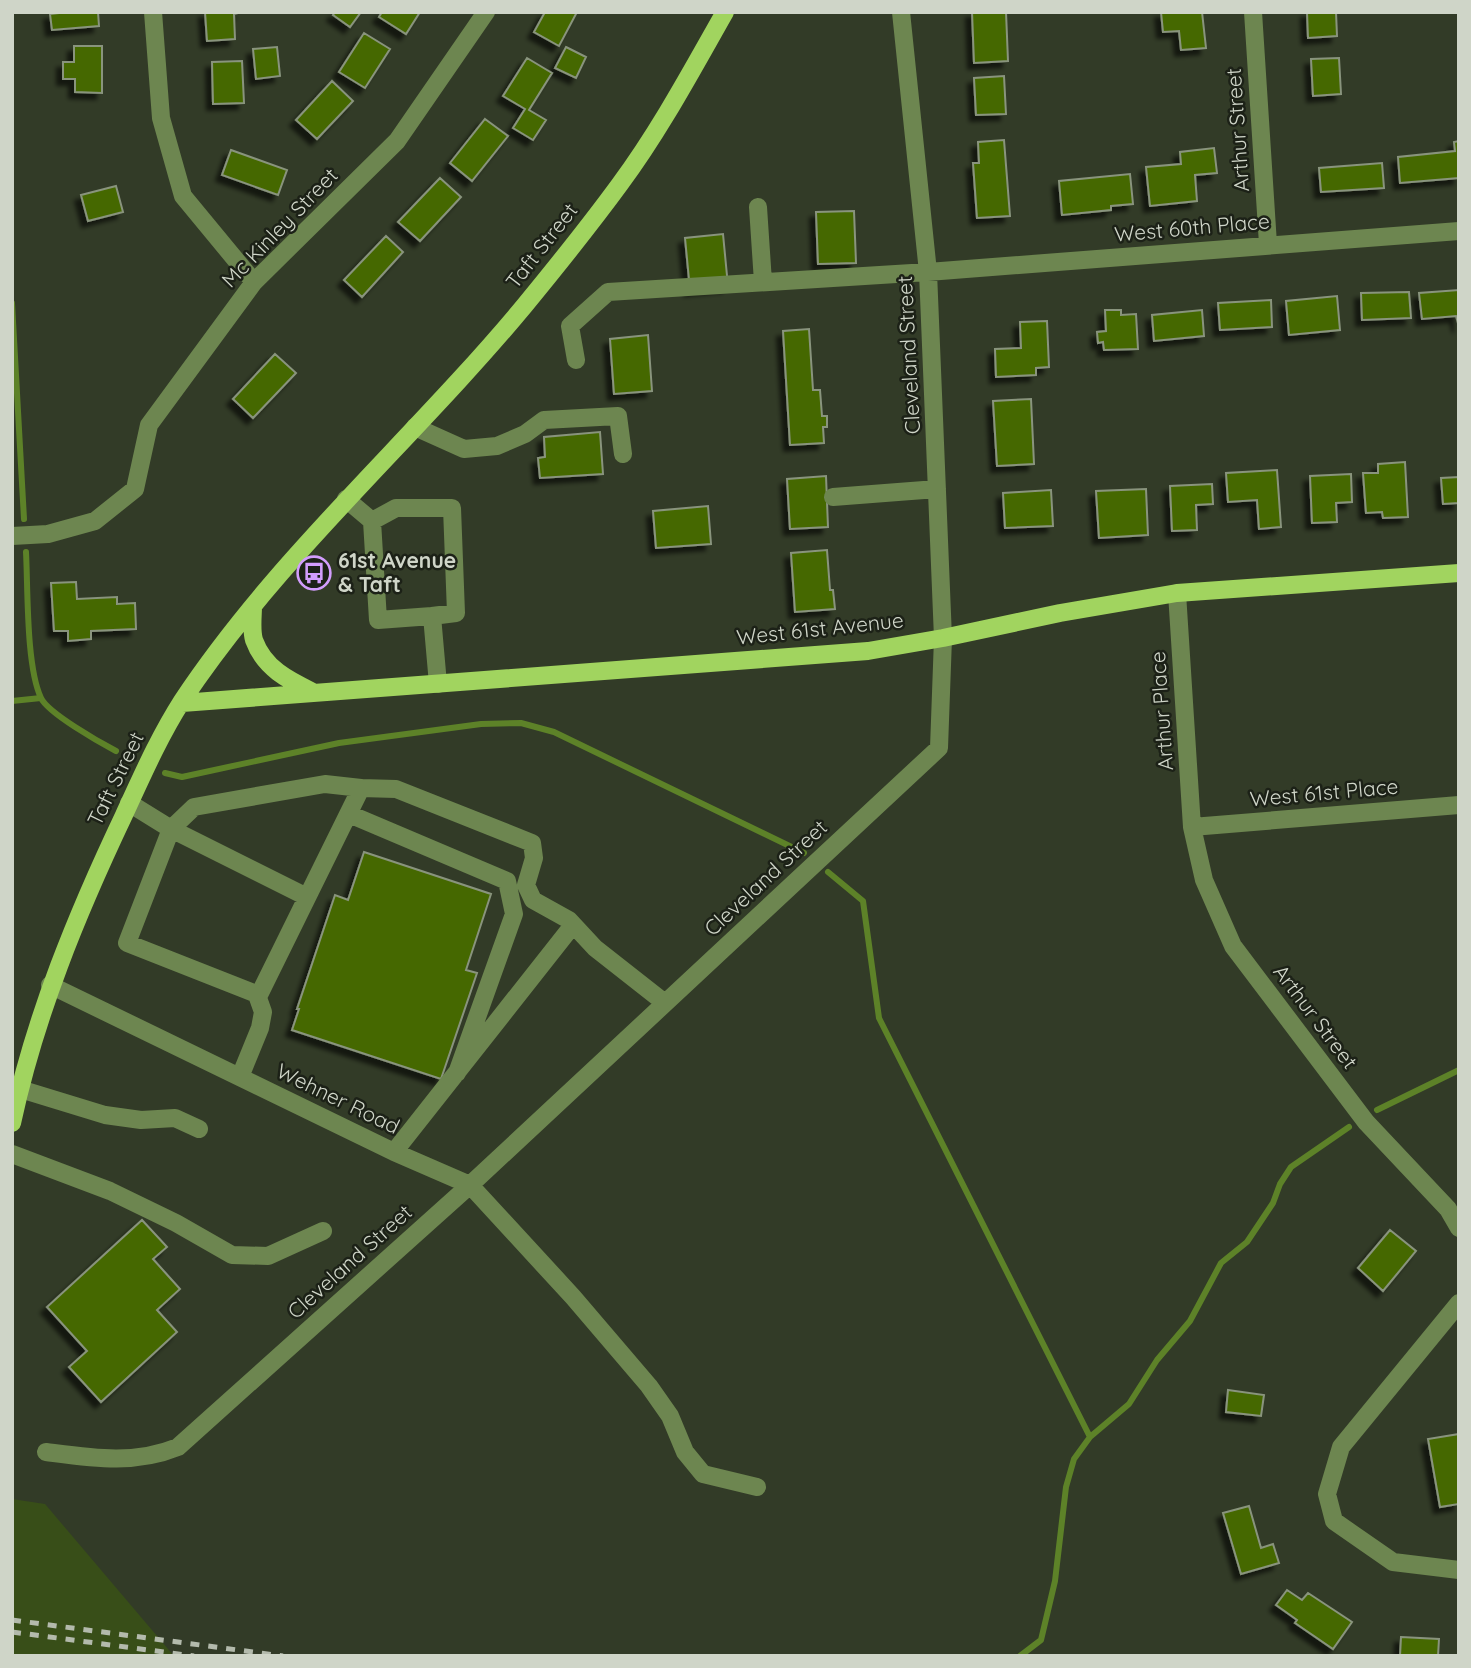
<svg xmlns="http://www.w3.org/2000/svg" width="1471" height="1668" font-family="Quicksand,sans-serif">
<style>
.green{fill:#384e18}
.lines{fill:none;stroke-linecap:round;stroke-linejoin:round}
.stream{stroke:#5d8228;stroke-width:6}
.building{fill:#456800;stroke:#89947d;stroke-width:2;filter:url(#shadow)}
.minor{stroke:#6d8650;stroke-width:18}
.major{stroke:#a1d45f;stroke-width:18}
.rail{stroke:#b3baac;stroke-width:5;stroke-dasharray:9 9;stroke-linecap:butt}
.labels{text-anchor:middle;stroke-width:5;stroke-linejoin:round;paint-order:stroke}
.street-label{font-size:21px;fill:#cfd5c8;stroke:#1c2117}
.poi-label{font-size:21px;font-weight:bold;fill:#cfd5c8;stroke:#1c2117;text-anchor:start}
</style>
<defs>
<filter id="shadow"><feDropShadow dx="-6" dy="6" stdDeviation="2" flood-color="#0009"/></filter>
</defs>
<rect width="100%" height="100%" fill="#323b27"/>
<path class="green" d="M12,1499L45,1504L174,1656H12Z"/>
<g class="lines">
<path class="stream" d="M12,303L24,519
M26,552C28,589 26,666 41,698C48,713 99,742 116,751
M12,701L41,698
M165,773L182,777L339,743L481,724L521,723L554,732L804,853
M828,872L863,901L879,1018L1090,1437
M1377,1110L1459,1070
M1020,1656L1041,1640L1055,1581L1066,1487L1074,1459L1090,1437L1129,1404L1157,1360L1190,1321L1221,1263L1247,1242L1273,1203L1280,1184L1291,1167L1349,1127"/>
</g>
<path class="building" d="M68,12H98L99,26L52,30L50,14Z
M205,12H242L234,14L235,39L207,41Z
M335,12H361L350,27L333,15Z
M382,12H420L406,34L379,17Z
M545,12H577L559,46L534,32Z
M972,12H1006L1008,61L974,63Z
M1161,12H1202L1206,48L1181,50L1179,31L1163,32Z
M1307,12H1336L1337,36L1308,38Z
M364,33L390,49L365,88L339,72Z
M74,46H102V93L75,92V79H63V62H74Z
M277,47L280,76L256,79L253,49Z
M566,47L586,57L576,78L555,68Z
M527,58L552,73L529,110L546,120L533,140L513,128L525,109L503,96Z
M1339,58L1341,94L1313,96L1311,59Z
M242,61L244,103L213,104L212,62Z
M1004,76L1006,114L976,115L974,78Z
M332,81L353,101L317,139L296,120Z
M485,119L508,136L472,181L450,163Z
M1004,140L1010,216L977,218L973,163H979L978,142Z
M1459,141V178L1400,183L1398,157L1455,151L1454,142Z
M1214,148L1217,173L1195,175L1197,201L1150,206L1146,167L1181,164L1180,152Z
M231,150L287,170L278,195L222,175Z
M1382,163L1384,188L1321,192L1319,168Z
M1130,174L1133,204L1111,206V210L1062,215L1059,181Z
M440,178L461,197L420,241L398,222Z
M116,186L123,212L88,221L81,195Z
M854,211L856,263L818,264L816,212Z
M723,234L728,286L690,290L685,238Z
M386,236L403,252L362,297L344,280Z
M1459,290V327L1456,316L1422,319L1419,293Z
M1409,292L1411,318L1362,320L1361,293Z
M1337,296L1340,330L1289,335L1286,301Z
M1271,300L1272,327L1220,330L1218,303Z
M1105,310H1121V315L1136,314L1138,349L1104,350L1103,342L1098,343L1097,332L1106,331Z
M1202,310L1204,336L1154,341L1152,315Z
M1047,321L1049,367L1036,368V375L996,377L995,349L1021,348L1020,322Z
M809,329L813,390H820L822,416H827V427H823L824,443L790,445L783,331Z
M648,335L652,391L614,394L610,339Z
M275,354L296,373L253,418L233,399Z
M1031,399L1034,464L997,466L993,401Z
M600,432L603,474L540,478L538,458L545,457L544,437Z
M1405,462L1408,517L1383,518L1382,512L1366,513L1363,473H1378V464Z
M1277,470L1281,527L1259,529L1257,500L1228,502L1226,473Z
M1351,474L1352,502L1336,503L1337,522L1312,523L1310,476Z
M826,476L828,527L790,529L787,479Z
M1459,477V503L1443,504L1441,478Z
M1212,484L1213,504L1196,505L1197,530L1172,531L1170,486Z
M1146,489L1148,535L1099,538L1096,491Z
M1051,490L1053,526L1005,528L1003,493Z
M708,506L711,544L656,548L653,511Z
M827,550L830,590H833L835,609L795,612L791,553Z
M76,582L77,599L117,597V604L135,603L136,629L91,631V639L68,641V631H54L51,583Z
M364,852L491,894L466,970L477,973L441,1079L292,1030L299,1009H297L335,895L348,900Z
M142,1220L167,1247L153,1259L180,1289L157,1310L177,1332L101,1402L69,1367L87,1351L47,1307Z
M1390,1230L1416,1251L1383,1291L1358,1268Z
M1228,1390L1264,1395L1261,1416L1226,1412Z
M1459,1434V1504L1440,1507L1428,1439Z
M1249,1506L1261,1548L1273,1544L1279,1563L1241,1574L1223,1513Z
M1287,1590L1302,1600L1308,1593L1352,1622L1333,1649L1295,1623L1297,1620L1276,1605Z
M1401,1637L1439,1639L1438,1656H1400Z"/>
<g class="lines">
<path class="minor" d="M153,12L161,118L183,196L254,282
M1253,12L1268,244
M758,207L763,282
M576,360L570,326L608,292L928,272L1459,231
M415,427L464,449L497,446L525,434L544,420L618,416L623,454
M833,497L937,489
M346,499L372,521L378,620L432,616L438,684
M372,521L396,508H452L456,613L432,616
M12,536L48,534L95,521L135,489L149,425L254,282L397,141L486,12
M1177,593L1192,827L1204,880L1233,946L1366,1122L1448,1209L1459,1228
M361,788L396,789L532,843L534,858L526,885L533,900L569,920L595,948L665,1003
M129,803L171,829L127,943L259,995C293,926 327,857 361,788L325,784L194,807L171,829L307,897
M349,814L507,881L514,914L457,1073
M1192,827L1459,805
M50,985L394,1152L470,1185L573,1297L649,1386L670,1416L685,1452L703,1474L757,1487
M240,1077L260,1028L263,1012L257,995
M20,1089L105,1115L141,1120L175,1118L199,1129
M394,1152L573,925
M12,1154L110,1191L176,1223L232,1255L268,1256L323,1231
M1459,1303L1341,1447L1327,1494L1334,1521L1393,1562L1459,1570
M46,1452C92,1458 134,1465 178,1447L470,1185L939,748L943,638L928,272L901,12"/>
<path class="major" d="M253,606C253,616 251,630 254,640C264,668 288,680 313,692
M182,703L868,651L943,638L1060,613L1177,593L1459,573
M12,1123C35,1016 77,914 124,815C142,776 159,737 182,701C279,555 413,440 525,305C557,266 590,225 620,184C660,130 692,70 725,12"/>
<path class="rail" d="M12,1620L283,1656
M12,1632L194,1656"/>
</g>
<defs>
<symbol id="bus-ring" viewBox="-11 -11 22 22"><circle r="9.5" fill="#1c2117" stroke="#d29dfd" stroke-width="1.5"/><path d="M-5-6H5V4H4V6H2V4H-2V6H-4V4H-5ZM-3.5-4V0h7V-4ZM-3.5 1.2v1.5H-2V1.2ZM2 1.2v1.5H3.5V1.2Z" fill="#d29dfd"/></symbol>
</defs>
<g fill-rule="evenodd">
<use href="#bus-ring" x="295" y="554" width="38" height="38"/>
</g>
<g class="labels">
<g class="street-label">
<text transform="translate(1238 130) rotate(-94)" y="7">Arthur Street</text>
<text transform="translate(280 228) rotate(-46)" y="7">Mc Kinley Street</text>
<text transform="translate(1192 228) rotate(-5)" y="7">West 60th Place</text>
<text transform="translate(542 246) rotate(-52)" y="7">Taft Street</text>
<text transform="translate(909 355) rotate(-93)" y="7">Cleveland Street</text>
<text transform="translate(820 629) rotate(-6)" y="7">West 61st Avenue</text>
<text transform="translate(1162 711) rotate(-94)" y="7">Arthur Place</text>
<text transform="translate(116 779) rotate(-64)" y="7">Taft Street</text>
<text transform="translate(1324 793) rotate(-5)" y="7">West 61st Place</text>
<text transform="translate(766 878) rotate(-43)" y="7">Cleveland Street</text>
<text transform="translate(1315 1017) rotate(53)" y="7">Arthur Street</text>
<text transform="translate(338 1099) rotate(26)" y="7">Wehner Road</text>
<text transform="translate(350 1262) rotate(-42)" y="7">Cleveland Street</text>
</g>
<g class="poi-label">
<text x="338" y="568">61st Avenue<tspan x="338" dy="24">&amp; Taft</tspan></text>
</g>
</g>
<rect width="1471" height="1668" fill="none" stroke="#cfd5c8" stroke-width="28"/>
</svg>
